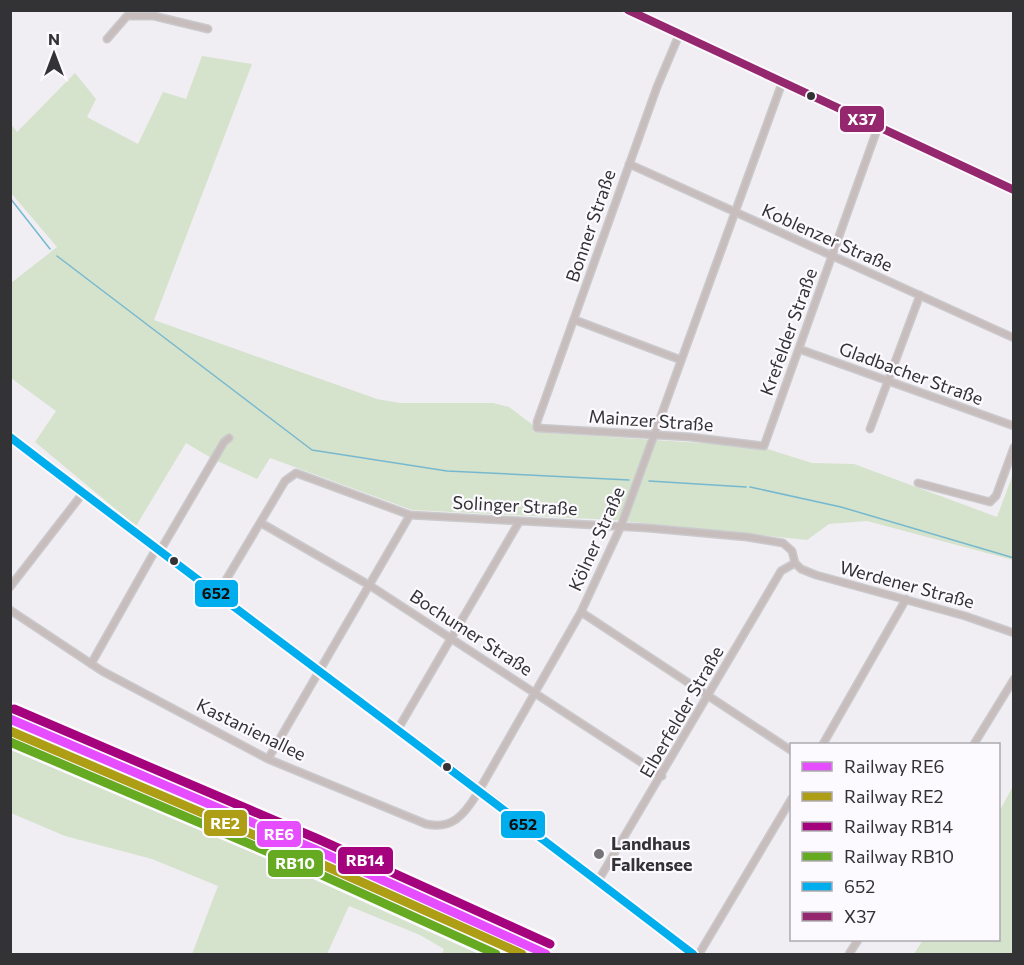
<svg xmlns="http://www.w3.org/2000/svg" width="1024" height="965" font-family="Commissioner,sans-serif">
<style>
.green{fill:#d5e2cc}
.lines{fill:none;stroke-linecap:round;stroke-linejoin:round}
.stream{stroke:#76b9cf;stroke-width:1.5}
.minor-casing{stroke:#cac9cc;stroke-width:9}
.major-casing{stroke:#cac9cc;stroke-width:10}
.minor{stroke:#c8bdbd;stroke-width:6}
.major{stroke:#baabac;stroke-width:8}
.bus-1-casing{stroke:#fcfafe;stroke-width:12}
.bus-2-casing{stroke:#fcfafe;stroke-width:12}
.bus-1{stroke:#00aded;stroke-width:8}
.bus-2{stroke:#95276e;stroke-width:8}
.rail-1-casing{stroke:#fcfafe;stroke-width:14}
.rail-2-casing{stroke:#fcfafe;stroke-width:14}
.rail-3-casing{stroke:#fcfafe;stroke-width:14}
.rail-4-casing{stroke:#fcfafe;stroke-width:14}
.rail-1{stroke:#e64dff;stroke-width:9}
.rail-2{stroke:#ad9e15;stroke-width:9}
.rail-3{stroke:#a5027d;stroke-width:9}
.rail-4{stroke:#6a2;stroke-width:9}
.bus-dot{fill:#333235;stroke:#fcfafe;stroke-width:2}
.poi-dot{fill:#757478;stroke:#fcfafe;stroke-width:2}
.labels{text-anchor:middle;stroke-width:4.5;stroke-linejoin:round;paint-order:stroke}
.street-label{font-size:18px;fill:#333235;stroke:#fcfafe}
.poi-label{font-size:18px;font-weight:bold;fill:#333235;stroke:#fcfafe;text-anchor:start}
.line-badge{stroke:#fcfafe;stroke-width:2}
.badge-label{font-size:16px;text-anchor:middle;font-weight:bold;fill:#fff}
.pale-badge-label{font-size:16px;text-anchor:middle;font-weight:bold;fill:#111}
</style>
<rect width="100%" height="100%" fill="#f0eef3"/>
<path class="green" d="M202,56L252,64L154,320L377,399L400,403H493L509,407L533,425V432L761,447L812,463L854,464L997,517L1013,474V560L867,521L829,524L807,540L613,520L412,510L270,458L257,479L213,459L186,443L136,526L35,442L56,411L11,378V283L57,247L11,193L10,123L17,132L75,73L96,99L87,117L138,144L163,92L186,99Z
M11,729L357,877L522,954H442L444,949L420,935L349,906L327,954H192L218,886L152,859L65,836L11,813Z
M1013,786V954H914L923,940H998L999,812Z"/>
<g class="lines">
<path class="stream" d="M10,198L50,249
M57,256L312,450L447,471L629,480
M649,481L746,487
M750,487L841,507L1014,558"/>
<defs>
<path id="minor" d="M679,35L657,87L537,422V428L690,437L764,446L878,127
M107,39L127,16H154L208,29
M629,164L1014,338
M575,320L681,360
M799,349L1014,426
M870,429L920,295
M10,437L217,595L479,789L693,954
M918,483L990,502L996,496L1014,447
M261,523L369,585L662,776
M160,551L224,442L229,438
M795,563L801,569L816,575L965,616L1014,633
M10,587L83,493
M217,595L285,481L296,473L410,515L648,528L747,537L783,543L792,551L795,563
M10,610L102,671L268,759L426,824C452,830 464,815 477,794L581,612L621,526L782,83
M581,612L792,751
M91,664L156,549
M398,729L519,522
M823,744L906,599
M974,744L1014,679
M268,759L410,515
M598,881L781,571L795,563
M699,954L792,798
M849,954L858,940"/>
<path id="major" d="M627,10L1014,190"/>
</defs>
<use href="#minor" class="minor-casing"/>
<use href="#major" class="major-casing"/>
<use href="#minor" class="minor"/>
<use href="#major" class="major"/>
<defs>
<path id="bus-1" d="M10,437C237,611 467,780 693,954"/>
<path id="bus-2" d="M628,10L1014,190"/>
</defs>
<use href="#bus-1" class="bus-1-casing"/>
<use href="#bus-2" class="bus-2-casing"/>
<use href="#bus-1" class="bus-1"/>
<use href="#bus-2" class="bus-2"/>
<defs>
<path id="rail-1" d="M10,719L314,849L546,954"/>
<path id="rail-2" d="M10,731L310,859L522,954"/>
<path id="rail-3" d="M14,709L318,839L550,944"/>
<path id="rail-4" d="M10,742L306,868L496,954"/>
</defs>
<use href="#rail-1" class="rail-1-casing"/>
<use href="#rail-2" class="rail-2-casing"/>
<use href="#rail-3" class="rail-3-casing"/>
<use href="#rail-4" class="rail-4-casing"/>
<use href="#rail-1" class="rail-1"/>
<use href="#rail-2" class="rail-2"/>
<use href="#rail-3" class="rail-3"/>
<use href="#rail-4" class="rail-4"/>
</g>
<g class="bus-dot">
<circle cx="811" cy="96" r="5"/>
<circle cx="174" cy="561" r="5"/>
<circle cx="447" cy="767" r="5"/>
</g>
<circle class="poi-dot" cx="599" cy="854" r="6"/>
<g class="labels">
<g class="street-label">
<text transform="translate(591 226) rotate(-71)" y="6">Bonner Straße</text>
<text transform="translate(827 238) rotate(24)" y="6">Koblenzer Straße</text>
<text transform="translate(789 332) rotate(-70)" y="6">Krefelder Straße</text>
<text transform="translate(911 374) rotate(20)" y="6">Gladbacher Straße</text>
<text transform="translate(651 421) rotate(4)" y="6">Mainzer Straße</text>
<text transform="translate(515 506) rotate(3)" y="6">Solinger Straße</text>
<text transform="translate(597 539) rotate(-66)" y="6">Kölner Straße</text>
<text transform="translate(907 585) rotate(15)" y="6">Werdener Straße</text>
<text transform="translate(471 633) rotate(33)" y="6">Bochumer Straße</text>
<text transform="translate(682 712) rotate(-60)" y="6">Elberfelder Straße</text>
<text transform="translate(251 730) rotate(26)" y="6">Kastanienallee</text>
</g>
<g class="poi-label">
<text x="611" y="850">Landhaus<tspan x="611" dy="21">Falkensee</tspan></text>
</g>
</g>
<g class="line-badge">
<rect x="839" y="105" width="46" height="28" rx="6" fill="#95276e"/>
<rect x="194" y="579" width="45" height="29" rx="6" fill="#00aded"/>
<rect x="203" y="809" width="45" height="28" rx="6" fill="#ad9e15"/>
<rect x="500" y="810" width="46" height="29" rx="6" fill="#00aded"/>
<rect x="256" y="820" width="46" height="28" rx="6" fill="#e64dff"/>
<rect x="337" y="846" width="57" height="29" rx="6" fill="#a5027d"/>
<rect x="267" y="849" width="57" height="29" rx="6" fill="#6a2"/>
</g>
<g class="badge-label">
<text x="862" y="125">X37</text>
<text x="225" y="829">RE2</text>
<text x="279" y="840">RE6</text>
<text x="365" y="866">RB14</text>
<text x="295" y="869">RB10</text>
</g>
<g class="pale-badge-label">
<text x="216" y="599">652</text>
<text x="523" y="830">652</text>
</g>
<rect width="1024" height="965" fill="none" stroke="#333235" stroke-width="24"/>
<rect x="790" y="743" width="210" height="198" fill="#fcfafe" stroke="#acaaae" stroke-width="1.5"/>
<rect x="802" y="762" width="30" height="9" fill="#e64dff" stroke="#acaaae" stroke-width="1.5"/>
<text x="844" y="773" font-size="18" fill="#333235">Railway RE6</text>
<rect x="802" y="792" width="30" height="9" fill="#ad9e15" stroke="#acaaae" stroke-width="1.5"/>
<text x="844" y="803" font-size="18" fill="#333235">Railway RE2</text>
<rect x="802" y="822" width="30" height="9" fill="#a5027d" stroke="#acaaae" stroke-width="1.5"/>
<text x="844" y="833" font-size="18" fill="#333235">Railway RB14</text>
<rect x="802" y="852" width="30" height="9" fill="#66aa22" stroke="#acaaae" stroke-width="1.5"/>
<text x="844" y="863" font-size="18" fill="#333235">Railway RB10</text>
<rect x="802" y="882" width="30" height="9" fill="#00aded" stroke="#acaaae" stroke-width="1.5"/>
<text x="844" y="893" font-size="18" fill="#333235">652</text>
<rect x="802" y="912" width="30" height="9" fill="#95276e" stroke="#acaaae" stroke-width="1.5"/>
<text x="844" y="923" font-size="18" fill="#333235">X37</text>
<g transform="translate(54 54)" stroke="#fcfafe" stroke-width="4.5" paint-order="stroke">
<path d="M0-4.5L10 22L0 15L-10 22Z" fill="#333235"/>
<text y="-9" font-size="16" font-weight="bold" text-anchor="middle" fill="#333235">N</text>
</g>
</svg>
